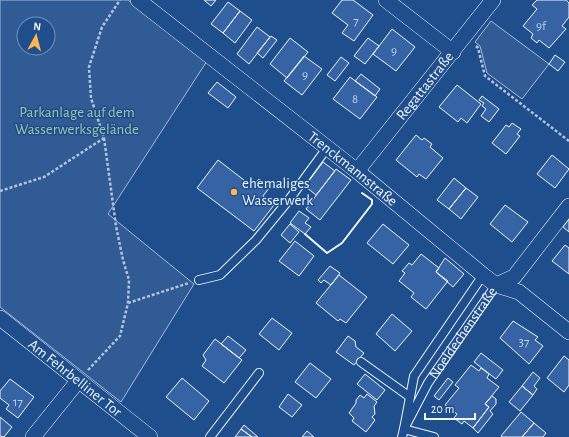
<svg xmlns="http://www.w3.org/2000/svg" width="569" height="437" font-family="'Alegreya Sans',sans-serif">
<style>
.green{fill:#305b95;stroke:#a8bbd7;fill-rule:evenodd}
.building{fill:#3563a3;stroke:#f2f6ff}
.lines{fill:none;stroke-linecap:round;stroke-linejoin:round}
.lane-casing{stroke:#f2f6ff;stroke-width:10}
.street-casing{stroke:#f2f6ff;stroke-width:16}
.path{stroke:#b3c4dc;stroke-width:2.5;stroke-dasharray:3 2;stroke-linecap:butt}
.lane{stroke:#1f4e8c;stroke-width:8}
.street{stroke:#1f4e8c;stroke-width:15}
.wall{stroke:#f2f6ff;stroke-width:2}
.poi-dot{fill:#ffb74d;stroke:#1f4e8c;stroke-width:1.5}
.labels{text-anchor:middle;stroke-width:3;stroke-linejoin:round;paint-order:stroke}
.number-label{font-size:13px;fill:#c3d1e8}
.street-label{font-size:15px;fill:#f2f6ff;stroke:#1f4e8c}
.park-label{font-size:15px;fill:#97c8a6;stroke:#1f4e8c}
.poi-label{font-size:15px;fill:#f2f6ff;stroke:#1f4e8c;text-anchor:start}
</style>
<rect width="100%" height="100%" fill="#1f4e8c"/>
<path class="green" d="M0,0H128L207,61L108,214L194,284L121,402L0,307ZM24,24H48V48H24Z
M491,21L549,64L522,99L487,73L480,46L475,42Z"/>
<path class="building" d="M204,0H216L211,6Z
M342,0H353L373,15L354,41L342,33L348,25L332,13Z
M537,0H566L569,3V17L562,26L566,29L549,48L539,40L537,43L531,38L533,34L523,26L537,9L532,5Z
M228,2L240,11L223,33L211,24Z
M240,11L252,20L235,43L223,33Z
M257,27L270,37L249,64L237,54Z
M392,29L415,47L396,71L373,54Z
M271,36L277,40L263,58L257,53Z
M290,38L308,52L287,78L270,64Z
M368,38L379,46L365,64L354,56Z
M555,55L565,62L558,71L549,64Z
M304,56L322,69L302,95L284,81Z
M341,57L349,63L335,81L327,75Z
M361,74L380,89L375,96L355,81Z
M350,77L377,97L360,119L333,99Z
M217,82L236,97L228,108L208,93Z
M457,85L481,104L467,123L461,118L458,122L439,107Z
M482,96L499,109L489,122L481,116L486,109L482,106L484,103L479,100Z
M512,123L521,129L517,134L520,136L506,154L492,143L506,125L509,127Z
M416,135L422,140L424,138L432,144L430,147L443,158L426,179L419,174L417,177L396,160Z
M552,155L569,169L555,188L537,174Z
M218,160L249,184L252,180L256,182L259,179L270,187L263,196L274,205L254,231L197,188Z
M323,162L335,171L316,195L305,186Z
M336,169L351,180L320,220L306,209Z
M454,178L466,188L449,209L437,200Z
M466,188L478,197L461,219L449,209Z
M505,205L528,222L512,242L490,224Z
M299,211L309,218L305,223L311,227L305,234L290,223Z
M569,219V232L563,227Z
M290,224L299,232L290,243L281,235Z
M383,224L409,245L393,264L367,243Z
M295,241L314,256L299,276L279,261Z
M565,245L569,248V274L552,261Z
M421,254L439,268L436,272L448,281L426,309L411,297L414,293L399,281L405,273L402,271L409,263L412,265Z
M445,258L464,274L453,287L436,272Z
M330,266L340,273L331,285L324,280L321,283L318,280Z
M339,275L367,297L346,323L340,319L338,321L316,303Z
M392,314L412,331L395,351L376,334Z
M272,318L292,333L279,350L259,334Z
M513,321L538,337L535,340L543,346L529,364L500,338Z
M228,336L246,350L239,358L221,344Z
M348,336L355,341L356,347L364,353L354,365L336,352Z
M215,339L242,360L224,383L202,366L206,360L203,355Z
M481,353L503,370L496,379L474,362Z
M564,356L569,360V385L564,392L547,378Z
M310,363L331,379L316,398L295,382Z
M471,365L479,371L481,368L489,374L487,378L499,387L485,404L489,407L473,428L464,421L462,424L454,418L457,414L445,405L459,388L455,385Z
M533,372L540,378L534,386L537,389L533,395L522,386Z
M365,374L385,390L377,400L357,384Z
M182,378L209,401L194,420L166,397Z
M448,378L453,382L439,400L434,396Z
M10,379L34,397L18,418L6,409L9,405L0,398V391Z
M522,386L533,395L520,411L509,402Z
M288,394L302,405L292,417L279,407Z
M367,394L377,402L374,406L375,414L372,417L375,420L366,432L352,421L354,418L349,413L356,403V400L360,395L364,398Z
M492,396L496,399V404L490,411L493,414L478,433L473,428L489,407L485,404Z
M521,412L534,423L522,437H503L501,436Z
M0,417L12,427L4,437L0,436Z
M534,423L546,433L543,437H522Z
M244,425L258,437H252L241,429Z
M241,429L252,437H235Z
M307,431L314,437H302Z"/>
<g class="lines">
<defs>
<g id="lane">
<path id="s1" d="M483,275L414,376L404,429L428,383L496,285"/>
<path d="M199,280L220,275L256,240L288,201L327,148"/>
<path d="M361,362L410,397"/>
<path d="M210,437L259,373"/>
<path d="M402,437L404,429L434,437"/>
</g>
<g id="street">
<path id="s2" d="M138,0L357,171L483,275L496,285L519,292L569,332"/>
<path d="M386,0L453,52"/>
<path id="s3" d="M357,171L493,0"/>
<path d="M496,285L514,277L569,206"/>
<path id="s4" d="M0,318L150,437"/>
<path d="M33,437L78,381"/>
</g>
</defs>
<use href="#lane" class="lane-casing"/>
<use href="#street" class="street-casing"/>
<path class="path" d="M476,46L478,48L485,76L569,141
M0,191L44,177L104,138L91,98L89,67L102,27L120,0
M128,303L189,283
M88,370L120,336L128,303L129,280L123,260L116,226L104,138"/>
<use href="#lane" class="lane"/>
<use href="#street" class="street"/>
<path class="wall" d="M305,234L327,253L342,243L372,204V200L362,193"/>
</g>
<circle class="poi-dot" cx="234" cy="192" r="4"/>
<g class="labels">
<g class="number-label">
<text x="356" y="25">7</text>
<text x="541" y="30">9f</text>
<text x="394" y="55">9</text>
<text x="305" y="79">9</text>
<text x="355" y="103">8</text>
<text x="524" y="346">37</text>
<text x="18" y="406">17</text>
</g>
<g class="street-label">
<text dy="5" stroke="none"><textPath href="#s3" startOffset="109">Regattastraße</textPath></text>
<text dy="5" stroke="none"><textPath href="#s2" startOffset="273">Trenckmannstraße</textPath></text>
<text dy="5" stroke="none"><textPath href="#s1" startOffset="289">Noeldechenstraße</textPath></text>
<text dy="5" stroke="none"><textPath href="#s4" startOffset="96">Am Fehrbelliner Tor</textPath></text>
</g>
<g class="park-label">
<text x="77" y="117">Parkanlage auf dem<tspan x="77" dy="17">Wasserwerksgelände</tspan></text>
</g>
<g class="poi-label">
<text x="242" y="188">ehemaliges<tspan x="242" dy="17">Wasserwerk</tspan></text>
</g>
</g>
<g transform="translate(36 36) rotate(7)"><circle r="19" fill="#1f4e8c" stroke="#7391ba"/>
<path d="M0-3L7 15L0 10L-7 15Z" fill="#ffb74d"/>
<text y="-6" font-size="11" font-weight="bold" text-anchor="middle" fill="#f2f6ff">N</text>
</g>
<path d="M425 413v6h50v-6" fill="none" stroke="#f2f6ff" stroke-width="2"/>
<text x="431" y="413" font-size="12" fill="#f2f6ff" stroke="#1f4e8c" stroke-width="3" paint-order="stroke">20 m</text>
</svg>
